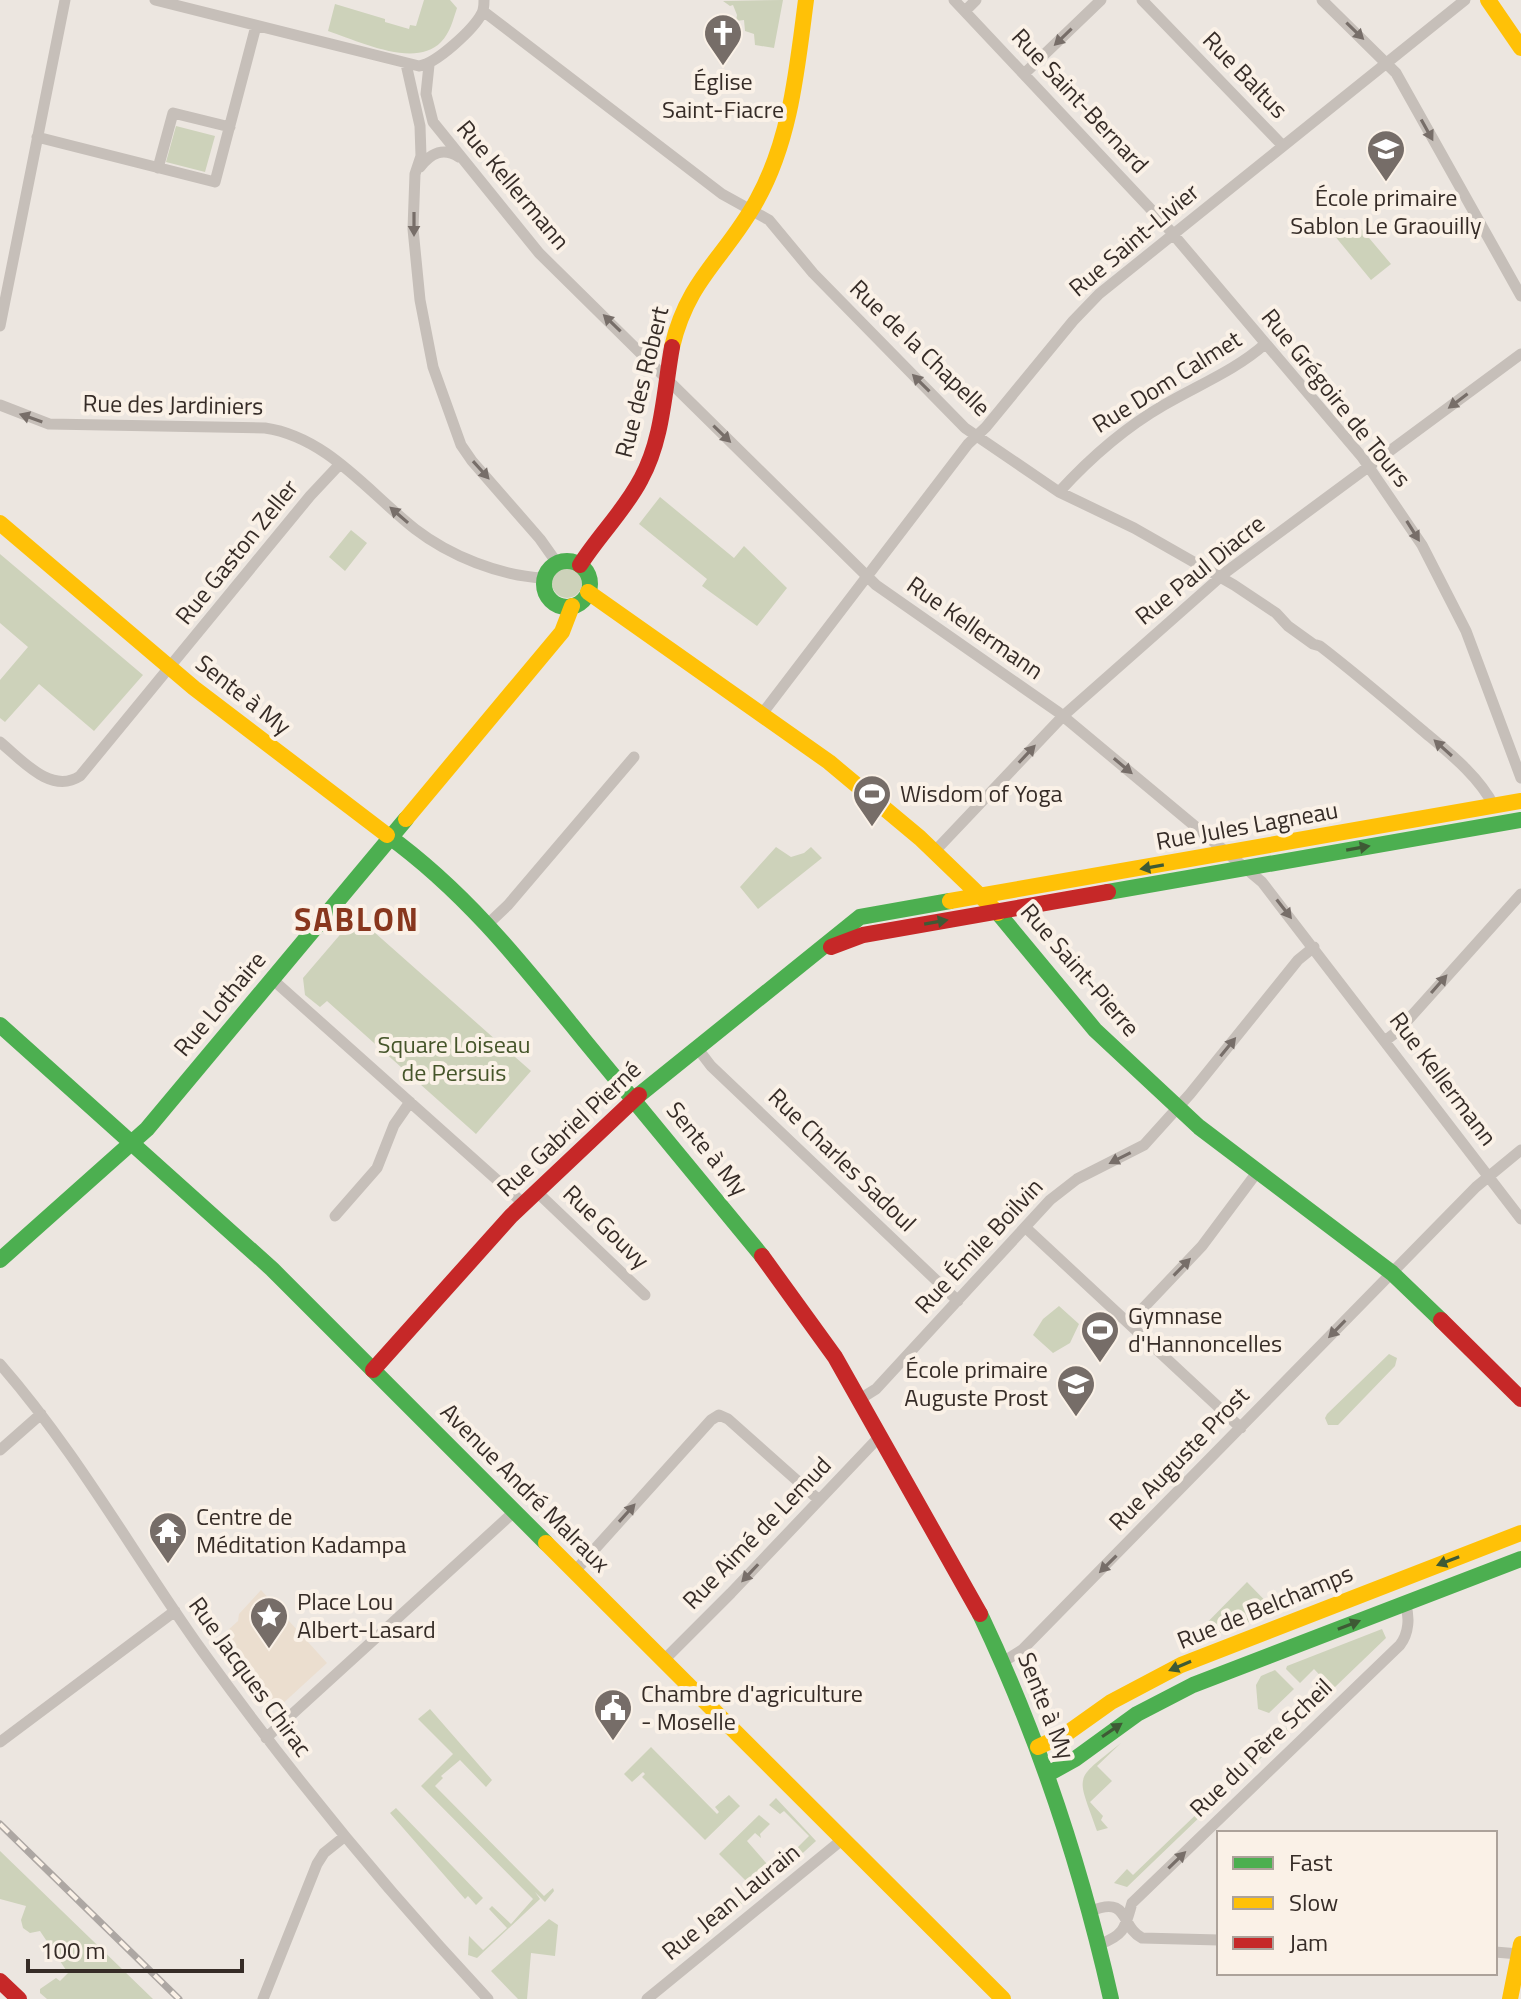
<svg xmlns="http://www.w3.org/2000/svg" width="1521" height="1999" font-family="'Titillium Web',sans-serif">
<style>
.green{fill:#cdd2ba}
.plaza{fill:#ebdecf}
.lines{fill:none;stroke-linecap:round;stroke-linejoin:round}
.street{stroke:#c6bfb9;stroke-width:11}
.fast{stroke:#4caf50;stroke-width:16}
.slow{stroke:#ffc107;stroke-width:16}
.jam{stroke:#c62828;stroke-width:16}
.rail-casing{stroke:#ada7a3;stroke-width:7}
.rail{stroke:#faf1e7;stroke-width:4;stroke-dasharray:12;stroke-linecap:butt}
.oneway{fill:#776e69}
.oneway2{fill:#3e5a35}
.labels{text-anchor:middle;stroke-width:8;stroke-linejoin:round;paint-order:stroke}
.street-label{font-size:24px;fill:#362c27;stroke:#faf1e7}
.poi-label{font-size:24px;fill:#362c27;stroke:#faf1e7;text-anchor:start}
.park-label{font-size:24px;fill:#45552a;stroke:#faf1e7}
.district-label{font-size:32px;font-weight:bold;letter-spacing:2px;fill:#88371e;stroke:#faf1e7}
</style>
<rect width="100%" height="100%" fill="#ece6e0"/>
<path class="green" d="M424,0H450L457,8C453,20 450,33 441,42C415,69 359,41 328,31L335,4L385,19V22L409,29L410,25L416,26Z
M783,0L774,48L755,45L754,34L745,31L744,20L736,21L737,15L733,5L730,6L723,1Z
M176,126L215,136L205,172L166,162Z
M1353,219L1391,264L1371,280L1334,235Z
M660,497L734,558L744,546L787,588L757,626L702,586L707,579L639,524Z
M351,530L367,543L345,571L329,557Z
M0,554L143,675L94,731L39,684L5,722L0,718V680L28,647L0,623Z
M552 583a15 15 0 1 1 30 0a15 15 0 1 1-30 0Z
M776,847L791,857L804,853L811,847L822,858L758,909L740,887Z
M356,916L531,1071L476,1134L327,1001L320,1007L305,995L303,978Z
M1059,1306L1079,1324L1070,1343L1053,1353L1033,1335L1043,1319Z
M1389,1354L1397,1358L1395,1366L1338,1425H1328L1325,1418L1327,1414Z
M1247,1582L1276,1612L1194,1643L1191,1639Z
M1382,1629L1386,1638L1127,1887L1114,1883L1127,1869L1133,1875L1330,1686L1314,1669L1300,1683L1286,1669L1287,1666Z
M1275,1670L1294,1689L1269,1713L1258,1709L1256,1685L1261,1676Z
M430,1709L492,1780L486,1787L460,1760L441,1776L443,1778L435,1786L544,1896L553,1888L554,1891L545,1902L535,1892L540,1899L477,1958L468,1955L469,1936L483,1950L507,1928L489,1909L492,1906L511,1924L533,1899L421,1786L453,1754L418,1719Z
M1121,1743L1097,1766L1112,1781L1090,1802L1103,1816L1101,1820L1108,1828L1097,1831C1077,1773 1072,1782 1121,1743Z
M651,1747L717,1814L719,1812L715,1807L729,1795L740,1806L705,1840L642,1777L645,1774L643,1772L632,1782L624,1774Z
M776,1798L816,1841L783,1871L779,1866L809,1836L784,1811L780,1814L769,1805Z
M396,1808L483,1898L476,1905L468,1896L465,1899L390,1813Z
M759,1815L770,1824L760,1834L761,1838L755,1833L747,1841L773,1871L762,1881L765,1885L730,1913L727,1911L752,1887L719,1854Z
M0,1851L153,1999H47L40,1993V1989L56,1978L60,1981L68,1973L40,1931L30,1933L23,1928L21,1920L26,1906L0,1899Z
M549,1919L558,1925L555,1956L531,1953L527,1999H518L491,1971Z"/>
<path class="plaza" d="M261,1590L327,1663L279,1707L263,1705L216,1641L238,1621L239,1614Z"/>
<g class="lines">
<path class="street" d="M155,0L419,66C436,64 474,29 482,13C484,9 484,4 484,0
M954,0L1161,220L1362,457L1422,545L1466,631L1521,778
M1142,0L1283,146
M1322,0L1396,73L1521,296
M483,11L722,194L769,220L813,273L965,428L1059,492L1134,528L1234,585L1276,613L1288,626L1313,644L1320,646C1355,673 1388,701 1422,730C1448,752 1478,775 1494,806
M965,11L976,0
M406,64L420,126L421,156L415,174L413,229L420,300L433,367L461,445L472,461L540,539L557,563
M429,65L426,94L433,122L539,253L876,585L1058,712L1262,882L1521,1219
M1025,73L1101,0
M37,137L215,182L256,26
M420,167C431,153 443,147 459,157
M158,168L173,113L230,127
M0,326L65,0
M0,405L49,424L265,428C327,437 368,492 415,529C450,556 500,576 544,578
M1059,492C1091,457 1124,428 1164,405C1198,385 1236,370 1265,344
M762,714L968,444L986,427L1073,321L1099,294L1465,0
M0,742C22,760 51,795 80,776L310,496L340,464
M935,851L1063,716L1226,572L1521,354
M488,924L508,905L634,757
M272,979L524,1204
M1386,1040L1398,1031L1521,894
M698,1049L711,1066L958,1301
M537,1192L645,1295
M335,1216L377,1168L394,1125L410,1102
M1026,1228L1241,1428
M1129,1323L1202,1246L1258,1171
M0,1364C77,1452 135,1557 203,1652C291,1774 385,1889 488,1999
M860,1399L876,1389L1050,1200L1077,1179L1144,1145L1190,1094L1298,960L1314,947
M0,1450L41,1414
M575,1571L711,1420L719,1415L728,1419L819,1500
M664,1660L731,1593L881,1435
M1003,1662L1022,1650L1476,1187L1521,1150
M266,1738L515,1511
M0,1742L175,1611
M1091,1911C1130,1895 1120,1927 1142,1938L1219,1940
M1100,1944C1125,1935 1125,1927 1132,1903L1400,1645C1409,1633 1410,1617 1405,1603
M1495,1952L1519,1954
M263,1999L317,1864L324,1853L344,1837
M647,1999L843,1839"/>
<path class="fast" d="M544 584a23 23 0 1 1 46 0a23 23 0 1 1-46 0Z
M387,835C467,893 523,965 584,1040C643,1112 703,1184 762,1256
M1108,892L1521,820
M998,913L1095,1030L1199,1127L1392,1273L1441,1320
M0,1025L272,1269L546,1543
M639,1095L860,917L950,901
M0,1260L147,1129L406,819
M980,1614C1039,1738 1081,1866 1111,1999
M1048,1774L1075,1759L1137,1714L1193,1685L1521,1559"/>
<path class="slow" d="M1488,0L1521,48
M672,347C688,278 726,257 757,200C791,139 797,68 806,0
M0,523L194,688L387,835
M588,592L829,762L920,838L998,913
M406,819L562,632L572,606
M950,901L1521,801
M546,1543L1003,1999
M1038,1747L1066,1734L1111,1702L1181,1665L1521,1533
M1510,1999L1521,1944"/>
<path class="jam" d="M580,565C599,535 625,510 641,479C663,439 664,391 672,347
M831,947L863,935L1108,892
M762,1256L835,1357L980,1614
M1441,1320L1521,1399
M373,1370L511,1216L639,1095
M0,1981L19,1999"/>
<defs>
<path id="rail" d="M0,1824L179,1999"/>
</defs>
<use href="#rail" class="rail-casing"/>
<use href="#rail" class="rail"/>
</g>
<defs><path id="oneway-solid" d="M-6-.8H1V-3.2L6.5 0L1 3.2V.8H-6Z" transform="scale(2)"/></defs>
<g class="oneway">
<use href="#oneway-solid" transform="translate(1355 31) rotate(44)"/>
<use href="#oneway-solid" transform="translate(1063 37) rotate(136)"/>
<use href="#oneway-solid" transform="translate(1427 130) rotate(61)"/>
<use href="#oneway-solid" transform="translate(414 224) rotate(90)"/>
<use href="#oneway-solid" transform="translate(612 323) rotate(-136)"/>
<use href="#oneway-solid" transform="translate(921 383) rotate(-135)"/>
<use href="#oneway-solid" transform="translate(1458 401) rotate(143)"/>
<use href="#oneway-solid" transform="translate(31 418) rotate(-161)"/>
<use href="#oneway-solid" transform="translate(722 434) rotate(44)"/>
<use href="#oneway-solid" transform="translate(481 470) rotate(48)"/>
<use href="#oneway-solid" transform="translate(399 515) rotate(-139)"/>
<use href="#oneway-solid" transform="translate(1413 531) rotate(58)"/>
<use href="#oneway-solid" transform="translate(1443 748) rotate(-138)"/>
<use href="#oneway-solid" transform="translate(1027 754) rotate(-47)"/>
<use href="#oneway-solid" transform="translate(1123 766) rotate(40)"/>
<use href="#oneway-solid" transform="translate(1284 909) rotate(52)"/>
<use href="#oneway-solid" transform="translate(1439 984) rotate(-49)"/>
<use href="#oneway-solid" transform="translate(1228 1047) rotate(-51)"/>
<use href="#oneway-solid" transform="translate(1120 1158) rotate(153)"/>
<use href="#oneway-solid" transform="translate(1182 1267) rotate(-46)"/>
<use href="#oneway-solid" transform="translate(1337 1329) rotate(134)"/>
<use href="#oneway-solid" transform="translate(627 1513) rotate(-48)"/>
<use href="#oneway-solid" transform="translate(1108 1564) rotate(135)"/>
<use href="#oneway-solid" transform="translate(750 1573) rotate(133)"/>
<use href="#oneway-solid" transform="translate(1177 1860) rotate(-44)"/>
</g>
<g class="oneway2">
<use href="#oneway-solid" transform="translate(1358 848) rotate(-10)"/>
<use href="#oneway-solid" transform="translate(1152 867) rotate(170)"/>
<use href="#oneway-solid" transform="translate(936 922) rotate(-10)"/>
<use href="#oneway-solid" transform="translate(1448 1561) rotate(159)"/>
<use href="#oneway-solid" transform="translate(1349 1625) rotate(-21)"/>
<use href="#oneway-solid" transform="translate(1180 1666) rotate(157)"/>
<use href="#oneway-solid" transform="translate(1112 1730) rotate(-34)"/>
</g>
<defs>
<symbol id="church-pin" viewBox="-11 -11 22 30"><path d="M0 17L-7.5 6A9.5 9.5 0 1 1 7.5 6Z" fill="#766d68" stroke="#faf1e7"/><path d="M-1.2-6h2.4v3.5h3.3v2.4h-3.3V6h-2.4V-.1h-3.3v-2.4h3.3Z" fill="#fff"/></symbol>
<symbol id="school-pin" viewBox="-11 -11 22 30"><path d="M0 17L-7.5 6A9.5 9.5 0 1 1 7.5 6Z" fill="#766d68" stroke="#faf1e7"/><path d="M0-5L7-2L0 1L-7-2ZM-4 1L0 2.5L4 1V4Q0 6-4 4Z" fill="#fff"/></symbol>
<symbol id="stadium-pin" viewBox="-11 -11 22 30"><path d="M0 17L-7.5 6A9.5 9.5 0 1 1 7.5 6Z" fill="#766d68" stroke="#faf1e7"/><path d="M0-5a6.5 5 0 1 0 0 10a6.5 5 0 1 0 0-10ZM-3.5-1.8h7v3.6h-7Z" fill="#fff"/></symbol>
<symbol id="temple-pin" viewBox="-11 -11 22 30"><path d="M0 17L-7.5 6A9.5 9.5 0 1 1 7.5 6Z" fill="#766d68" stroke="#faf1e7"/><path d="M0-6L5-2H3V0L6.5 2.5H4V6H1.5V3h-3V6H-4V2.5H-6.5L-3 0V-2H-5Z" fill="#fff"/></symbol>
<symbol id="sight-pin" viewBox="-11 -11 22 30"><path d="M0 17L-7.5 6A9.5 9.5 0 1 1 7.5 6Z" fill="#766d68" stroke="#faf1e7"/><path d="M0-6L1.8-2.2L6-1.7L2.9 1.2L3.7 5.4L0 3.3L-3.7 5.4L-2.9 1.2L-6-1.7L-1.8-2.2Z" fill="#fff"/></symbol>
<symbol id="civic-pin" viewBox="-11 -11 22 30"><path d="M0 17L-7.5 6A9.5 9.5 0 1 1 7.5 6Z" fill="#766d68" stroke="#faf1e7"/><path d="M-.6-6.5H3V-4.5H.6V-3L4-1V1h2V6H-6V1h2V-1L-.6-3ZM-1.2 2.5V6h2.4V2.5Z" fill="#fff"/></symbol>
</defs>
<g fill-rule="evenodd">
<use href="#church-pin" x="701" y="11" width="44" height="60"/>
<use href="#school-pin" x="1364" y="127" width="44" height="60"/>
<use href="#stadium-pin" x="850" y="772" width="44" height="60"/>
<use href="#stadium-pin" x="1078" y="1308" width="44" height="60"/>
<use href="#school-pin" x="1054" y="1362" width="44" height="60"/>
<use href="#temple-pin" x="146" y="1509" width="44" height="60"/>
<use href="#sight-pin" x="247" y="1594" width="44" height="60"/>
<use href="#civic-pin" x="591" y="1686" width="44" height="60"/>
</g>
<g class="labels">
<g class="street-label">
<text transform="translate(1245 75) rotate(46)" y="8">Rue Baltus</text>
<text transform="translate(1080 101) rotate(47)" y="8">Rue Saint-Bernard</text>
<text transform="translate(513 185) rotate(50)" y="8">Rue Kellermann</text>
<text transform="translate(1134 240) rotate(-40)" y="8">Rue Saint-Livier</text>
<text transform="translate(920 348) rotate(44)" y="8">Rue de la Chapelle</text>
<text transform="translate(642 382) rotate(-76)" y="8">Rue des Robert</text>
<text transform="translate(1167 382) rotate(-32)" y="8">Rue Dom Calmet</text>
<text transform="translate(1336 398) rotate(51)" y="8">Rue Grégoire de Tours</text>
<text transform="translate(173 405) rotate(1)" y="8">Rue des Jardiniers</text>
<text transform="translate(237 552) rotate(-51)" y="8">Rue Gaston Zeller</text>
<text transform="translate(1200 570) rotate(-39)" y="8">Rue Paul Diacre</text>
<text transform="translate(975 628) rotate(35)" y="8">Rue Kellermann</text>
<text transform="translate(243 695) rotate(38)" y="8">Sente à My</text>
<text transform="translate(1247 826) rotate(-10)" y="8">Rue Jules Lagneau</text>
<text transform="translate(1080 970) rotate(49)" y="8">Rue Saint-Pierre</text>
<text transform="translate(220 1004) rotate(-50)" y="8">Rue Lothaire</text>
<text transform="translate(1443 1079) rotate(53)" y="8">Rue Kellermann</text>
<text transform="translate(569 1129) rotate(-43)" y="8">Rue Gabriel Pierné</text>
<text transform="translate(707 1149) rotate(51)" y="8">Sente à My</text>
<text transform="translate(842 1160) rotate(44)" y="8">Rue Charles Sadoul</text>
<text transform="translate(606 1227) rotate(44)" y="8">Rue Gouvy</text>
<text transform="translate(979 1246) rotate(-47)" y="8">Rue Émile Boilvin</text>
<text transform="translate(1179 1459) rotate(-46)" y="8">Rue Auguste Prost</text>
<text transform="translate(525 1488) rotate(45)" y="8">Avenue André Malraux</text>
<text transform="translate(757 1533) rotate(-46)" y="8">Rue Aimé de Lemud</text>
<text transform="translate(1265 1607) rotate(-22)" y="8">Rue de Belchamps</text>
<text transform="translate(250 1677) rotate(54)" y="8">Rue Jacques Chirac</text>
<text transform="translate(1046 1706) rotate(68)" y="8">Sente à My</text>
<text transform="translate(1261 1748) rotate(-44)" y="8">Rue du Père Scheil</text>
<text transform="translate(731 1902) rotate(-39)" y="8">Rue Jean Laurain</text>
</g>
<g class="poi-label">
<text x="723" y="90" text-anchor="middle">Église<tspan x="723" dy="28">Saint-Fiacre</tspan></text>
<text x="1386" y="206" text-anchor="middle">École primaire<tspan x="1386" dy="28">Sablon Le Graouilly</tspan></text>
<text x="900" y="802">Wisdom of Yoga</text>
<text x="1128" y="1324">Gymnase<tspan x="1128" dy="28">d'Hannoncelles</tspan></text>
<text x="1048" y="1378" text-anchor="end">École primaire<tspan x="1048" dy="28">Auguste Prost</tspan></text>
<text x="196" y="1525">Centre de<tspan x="196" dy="28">Méditation Kadampa</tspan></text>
<text x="297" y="1610">Place Lou<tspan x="297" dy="28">Albert-Lasard</tspan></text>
<text x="641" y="1702">Chambre d'agriculture<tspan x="641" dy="28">- Moselle</tspan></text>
</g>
<g class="park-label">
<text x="454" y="1053">Square Loiseau<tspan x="454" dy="28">de Persuis</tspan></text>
</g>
<g class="district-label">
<text x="357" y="931">SABLON</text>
</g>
</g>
<rect x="1217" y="1831" width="280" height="144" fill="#faf1e7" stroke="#aca29a" stroke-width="2"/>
<rect x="1233" y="1857" width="40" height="12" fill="#4caf50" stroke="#aca29a" stroke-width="2"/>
<text x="1289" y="1871" font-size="24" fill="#362c27">Fast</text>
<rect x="1233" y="1897" width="40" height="12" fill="#ffc107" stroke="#aca29a" stroke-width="2"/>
<text x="1289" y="1911" font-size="24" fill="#362c27">Slow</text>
<rect x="1233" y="1937" width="40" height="12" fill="#c62828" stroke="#aca29a" stroke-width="2"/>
<text x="1289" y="1951" font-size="24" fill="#362c27">Jam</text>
<path d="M28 1959v12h214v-12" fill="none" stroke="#362c27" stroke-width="4"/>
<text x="40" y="1959" font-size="24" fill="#362c27" stroke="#faf1e7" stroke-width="6" paint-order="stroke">100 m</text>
</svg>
